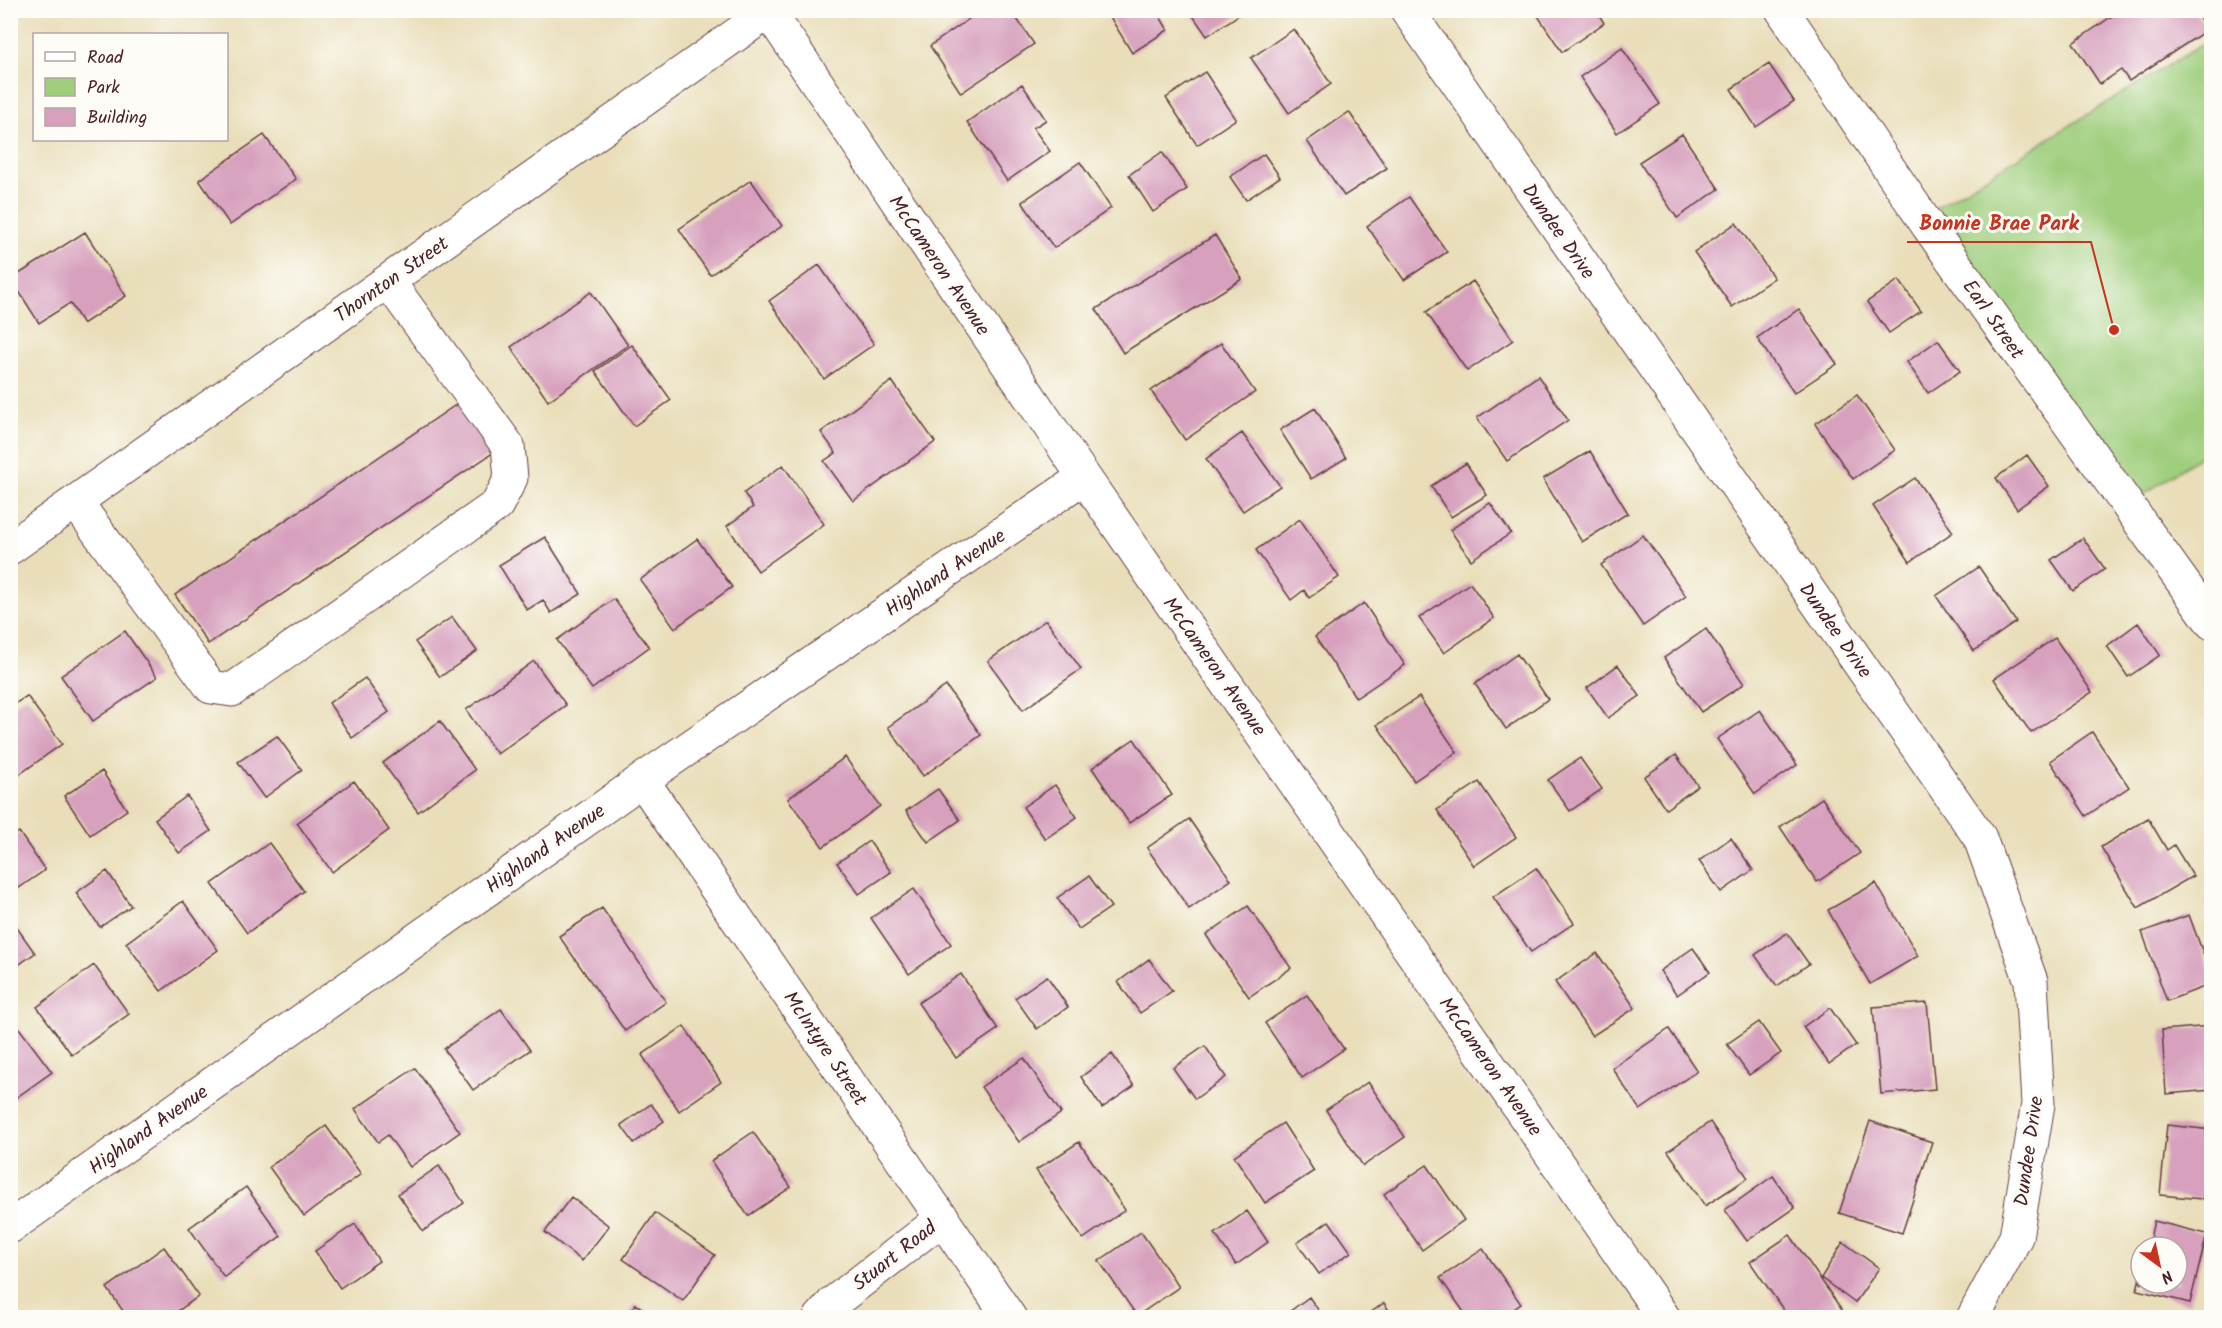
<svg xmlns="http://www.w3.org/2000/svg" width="2222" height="1328" font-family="Kalam,sans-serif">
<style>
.green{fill:#9fce7d;stroke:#747654;stroke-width:1.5}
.building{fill:#d7a1be}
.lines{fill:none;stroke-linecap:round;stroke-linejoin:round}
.minor-casing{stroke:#623c40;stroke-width:35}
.minor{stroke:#fff;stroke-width:33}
.labels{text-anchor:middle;stroke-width:6;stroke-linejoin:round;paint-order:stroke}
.street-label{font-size:20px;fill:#4a1f2b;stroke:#fdfcf7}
.leader{fill:none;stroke:#c8321e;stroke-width:2}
.callout-dot{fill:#c8321e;stroke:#fdfcf7;stroke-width:2}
.callout-label{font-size:21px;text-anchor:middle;font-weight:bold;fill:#c8321e;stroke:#fdfcf7;stroke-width:6;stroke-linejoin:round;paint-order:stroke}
</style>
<rect width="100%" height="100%" fill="#fdfcf7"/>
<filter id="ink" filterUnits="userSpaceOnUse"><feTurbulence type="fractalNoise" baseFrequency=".0167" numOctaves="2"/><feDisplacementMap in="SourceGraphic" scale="12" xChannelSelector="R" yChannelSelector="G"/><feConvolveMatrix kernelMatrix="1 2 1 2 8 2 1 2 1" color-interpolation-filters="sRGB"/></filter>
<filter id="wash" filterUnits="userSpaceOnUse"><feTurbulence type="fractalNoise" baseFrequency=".008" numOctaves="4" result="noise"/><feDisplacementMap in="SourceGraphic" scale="24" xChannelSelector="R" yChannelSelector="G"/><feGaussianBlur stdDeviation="1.35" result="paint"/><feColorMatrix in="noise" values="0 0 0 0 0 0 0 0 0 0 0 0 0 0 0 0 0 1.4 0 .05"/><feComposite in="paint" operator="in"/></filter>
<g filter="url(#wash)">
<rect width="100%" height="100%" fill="#e9deb9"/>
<path class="green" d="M2211,39V449L2138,498L1932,210Z"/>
<g id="blocks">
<path class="building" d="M982,10H1011L1034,44L961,93L930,46Z
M1110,10H1156L1168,30L1132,53L1107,12Z
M1189,10H1246L1207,36Z
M1534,10H1596L1604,23L1562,52Z
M2121,10H2194L2207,30L2129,81L2121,70L2100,84L2073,43Z
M1294,29L1331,84L1289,113L1251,58Z
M1622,48L1660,104L1617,133L1580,77Z
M1769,64L1794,101L1756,127L1731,89Z
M1205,72L1236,119L1197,145L1166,98Z
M1022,84L1046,120L1033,128L1050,151L1007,181L967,122Z
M1349,112L1387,168L1344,196L1307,141Z
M1682,134L1719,189L1677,218L1639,162Z
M264,135L296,179L230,225L199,180Z
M1162,152L1187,189L1153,212L1129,175Z
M1264,154L1280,177L1246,200L1230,177Z
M1080,162L1111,208L1054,248L1022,202Z
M751,180L782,226L710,275L679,229Z
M1409,197L1447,252L1404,280L1367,226Z
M1736,223L1774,278L1732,307L1694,252Z
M85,232L126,296L83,324L70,303L39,323L11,279Z
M1215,235L1242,279L1123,353L1096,309Z
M819,265L874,344L824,379L769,301Z
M1899,280L1921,311L1889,333L1867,302Z
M1473,281L1513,340L1467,371L1426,312Z
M591,292L628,345L548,401L511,347Z
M1799,309L1837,364L1794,393L1757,338Z
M1938,340L1960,371L1928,393L1907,362Z
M1221,343L1255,392L1185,440L1151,391Z
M632,345L671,400L634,426L595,371Z
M1538,376L1568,420L1507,461L1477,418Z
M892,381L935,442L853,501L824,461L836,453L821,432Z
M1857,395L1895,450L1853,479L1815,424Z
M466,398L500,448L208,644L175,595Z
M1315,408L1346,458L1311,479L1280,430Z
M1242,433L1280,486L1243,511L1206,459Z
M1590,451L1628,513L1582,542L1543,479Z
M2027,455L2049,486L2017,509L1996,478Z
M1466,463L1487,495L1451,517L1431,486Z
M783,465L824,524L758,571L727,526L753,507L744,493Z
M1915,478L1953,532L1910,562L1873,506Z
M1490,503L1511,533L1471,560L1450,530Z
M1300,519L1339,577L1309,598L1304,590L1291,600L1256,550Z
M1643,535L1686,596L1643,626L1601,565Z
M545,537L581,594L551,613L543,600L527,610L499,565Z
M2083,538L2105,569L2073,591L2051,560Z
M697,539L732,587L675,628L640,580Z
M1979,567L2016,622L1974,651L1936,596Z
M1470,583L1494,618L1444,653L1419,618Z
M614,599L649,647L592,689L557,640Z
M1364,603L1405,665L1356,698L1315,637Z
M452,617L477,651L440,677L415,642Z
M1046,620L1081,669L1023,710L988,661Z
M2138,623L2160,655L2128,677L2107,646Z
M1706,629L1744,684L1701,712L1664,658Z
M125,631L157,677L93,721L61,676Z
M2055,638L2092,692L2031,733L1994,679Z
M1517,654L1548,699L1506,729L1475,684Z
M534,661L566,705L497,754L466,710Z
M1618,665L1640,696L1608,718L1587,688Z
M365,678L389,712L352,738L329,703Z
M946,686L981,735L923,776L888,727Z
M27,696L62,744L10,781V707Z
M1419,697L1457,752L1414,781L1377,725Z
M1760,710L1797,765L1755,794L1717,739Z
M440,721L475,770L418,812L383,763Z
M2092,732L2129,787L2086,816L2050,761Z
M277,736L302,770L264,798L238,762Z
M1134,739L1172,795L1129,823L1092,768Z
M1676,755L1698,786L1666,809L1644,777Z
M845,757L880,806L823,847L788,799Z
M1580,758L1602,789L1570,811L1548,780Z
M102,771L127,810L90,835L64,796Z
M354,781L389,830L332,872L297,823Z
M1479,782L1516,837L1474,866L1437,810Z
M1055,785L1077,817L1045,839L1023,807Z
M938,789L960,820L928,842L906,811Z
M187,796L211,831L179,853L155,819Z
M1822,798L1860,853L1817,882L1780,827Z
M2148,818L2167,850L2174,845L2193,876L2138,908L2101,847Z
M1189,819L1231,880L1189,909L1147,848Z
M19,832L45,870L10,894V838Z
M1731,838L1753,870L1721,892L1699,861Z
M869,841L891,872L859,894L837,863Z
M269,843L304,891L247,933L212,884Z
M1536,868L1574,923L1531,952L1493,897Z
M107,871L131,906L100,927L76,893Z
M1089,876L1111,907L1079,929L1057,898Z
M1876,883L1918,956L1870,984L1828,910Z
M914,889L951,944L909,974L871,918Z
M183,901L218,950L161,991L126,943Z
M1248,906L1291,968L1249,997L1206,935Z
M602,908L666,1002L625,1031L559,936Z
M2189,915L2212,977V984L2167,1001L2142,932Z
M10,918L35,953L10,971Z
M1787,933L1809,964L1777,986L1755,955Z
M1693,948L1710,972L1677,995L1660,971Z
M1597,953L1635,1008L1592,1036L1555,982Z
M1149,959L1172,991L1140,1013L1118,982Z
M94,965L129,1014L72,1055L37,1007Z
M961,974L998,1029L956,1058L918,1003Z
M1047,976L1068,1007L1037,1029L1015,998Z
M1307,995L1344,1049L1302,1078L1265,1023Z
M1927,1003L1935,1089L1881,1094L1873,1007Z
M1830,1008L1856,1045L1829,1064L1803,1027Z
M501,1009L530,1050L473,1090L444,1049Z
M1759,1022L1781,1053L1749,1075L1727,1044Z
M16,1024L52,1072L10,1102V1028Z
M684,1026L721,1082L679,1111L642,1055Z
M2212,1026V1090L2166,1094L2162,1030Z
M1669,1029L1697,1071L1640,1110L1612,1068Z
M1205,1046L1226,1077L1195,1099L1173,1068Z
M1112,1054L1134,1086L1102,1108L1081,1077Z
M1024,1058L1061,1113L1019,1142L981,1087Z
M415,1068L460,1132L410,1167L388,1135L378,1142L355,1109Z
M1368,1082L1405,1137L1363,1166L1326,1110Z
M651,1104L664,1121L634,1143L621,1125Z
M1870,1121L1932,1142L1902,1233L1839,1213Z
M1710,1122L1748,1178L1705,1206L1668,1151Z
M1283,1123L1314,1171L1265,1203L1234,1156Z
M2167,1125L2212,1130V1200L2160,1195Z
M326,1126L361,1174L304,1216L269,1167Z
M753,1132L791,1187L748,1216L711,1161Z
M1079,1142L1125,1210L1083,1239L1036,1170Z
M1427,1165L1464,1220L1422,1250L1384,1194Z
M439,1166L464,1203L423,1231L398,1194Z
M1773,1176L1795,1208L1747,1241L1725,1210Z
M246,1187L281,1236L224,1277L189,1228Z
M571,1197L609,1226L582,1261L545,1232Z
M1247,1211L1268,1242L1236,1265L1215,1234Z
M655,1213L715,1255L683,1301L623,1259Z
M1329,1221L1351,1252L1319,1274L1297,1243Z
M2154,1221L2207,1234L2190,1303L2137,1290L2140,1277L2141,1283H2177V1247H2148Z
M355,1224L379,1261L340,1288L315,1251Z
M1141,1232L1179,1287L1137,1316L1099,1261Z
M1790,1235L1846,1316L1844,1318H1789L1750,1262Z
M1843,1242L1879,1268L1855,1303L1821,1278Z
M164,1247L199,1296L168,1318H128L107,1288Z
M1483,1249L1521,1304L1501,1318H1468L1440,1278Z
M1309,1297L1324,1318H1281Z
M1384,1303L1394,1318H1363Z
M635,1304L658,1318H627Z"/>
</g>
</g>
<g filter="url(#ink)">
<use href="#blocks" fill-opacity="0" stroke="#623c40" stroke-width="1.5"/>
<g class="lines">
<defs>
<path id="minor" d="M1407,10L1980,838L2031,981L2038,1104L2016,1237L1973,1318
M1782,10L1928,226L2212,623
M769,12L1084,477L1664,1318
M76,502L211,687L232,690L497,505L511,478L508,446L388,281
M10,548L771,10
M642,780L1010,1318
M10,1227L642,780L1084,477
M820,1318L833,1303L943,1218"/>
</defs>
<use href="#minor" class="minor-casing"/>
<use href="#minor" class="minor"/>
</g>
</g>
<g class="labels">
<g class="street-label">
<text transform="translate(1559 231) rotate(55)" y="7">Dundee Drive</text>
<text transform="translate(940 265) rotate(56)" y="7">McCameron Avenue</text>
<text transform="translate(391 279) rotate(-35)" y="7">Thornton Street</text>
<text transform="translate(1994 319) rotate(55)" y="7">Earl Street</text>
<text transform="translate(945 572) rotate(-34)" y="7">Highland Avenue</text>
<text transform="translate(1836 630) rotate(55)" y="7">Dundee Drive</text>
<text transform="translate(1215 666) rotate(55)" y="7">McCameron Avenue</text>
<text transform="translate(545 848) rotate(-35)" y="7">Highland Avenue</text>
<text transform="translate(826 1048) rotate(56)" y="7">McIntyre Street</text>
<text transform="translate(1491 1066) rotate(55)" y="7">McCameron Avenue</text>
<text transform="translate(148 1129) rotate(-35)" y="7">Highland Avenue</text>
<text transform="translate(2028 1151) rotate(-82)" y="7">Dundee Drive</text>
<text transform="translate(894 1255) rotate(-38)" y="7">Stuart Road</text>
</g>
</g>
<path class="leader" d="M2114 330L2091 242H1907"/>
<circle class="callout-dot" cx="2114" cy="330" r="6"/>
<g class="callout-label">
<text x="1999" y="230">Bonnie Brae Park</text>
</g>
<rect width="2222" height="1328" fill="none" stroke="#fdfcf7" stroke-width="36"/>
<rect x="33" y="33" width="195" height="108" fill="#fdfcf7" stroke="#b5a4a5" stroke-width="1.5"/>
<rect x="45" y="52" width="30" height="9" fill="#ffffff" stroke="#b5a4a5" stroke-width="1.5"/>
<text x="87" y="63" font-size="18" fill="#4a1f2b">Road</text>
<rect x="45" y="78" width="30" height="18" fill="#9fce7d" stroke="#b5a4a5" stroke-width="1.5"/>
<text x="87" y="93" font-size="18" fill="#4a1f2b">Park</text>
<rect x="45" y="108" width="30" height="18" fill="#d7a1be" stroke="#b5a4a5" stroke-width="1.5"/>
<text x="87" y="123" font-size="18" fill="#4a1f2b">Building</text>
<g transform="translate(2159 1265) rotate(147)"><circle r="28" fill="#fdfcf7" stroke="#b5a4a5" stroke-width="1.5"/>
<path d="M0-4.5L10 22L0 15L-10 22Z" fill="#c8321e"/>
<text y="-9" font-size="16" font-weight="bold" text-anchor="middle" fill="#4a1f2b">N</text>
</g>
</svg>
